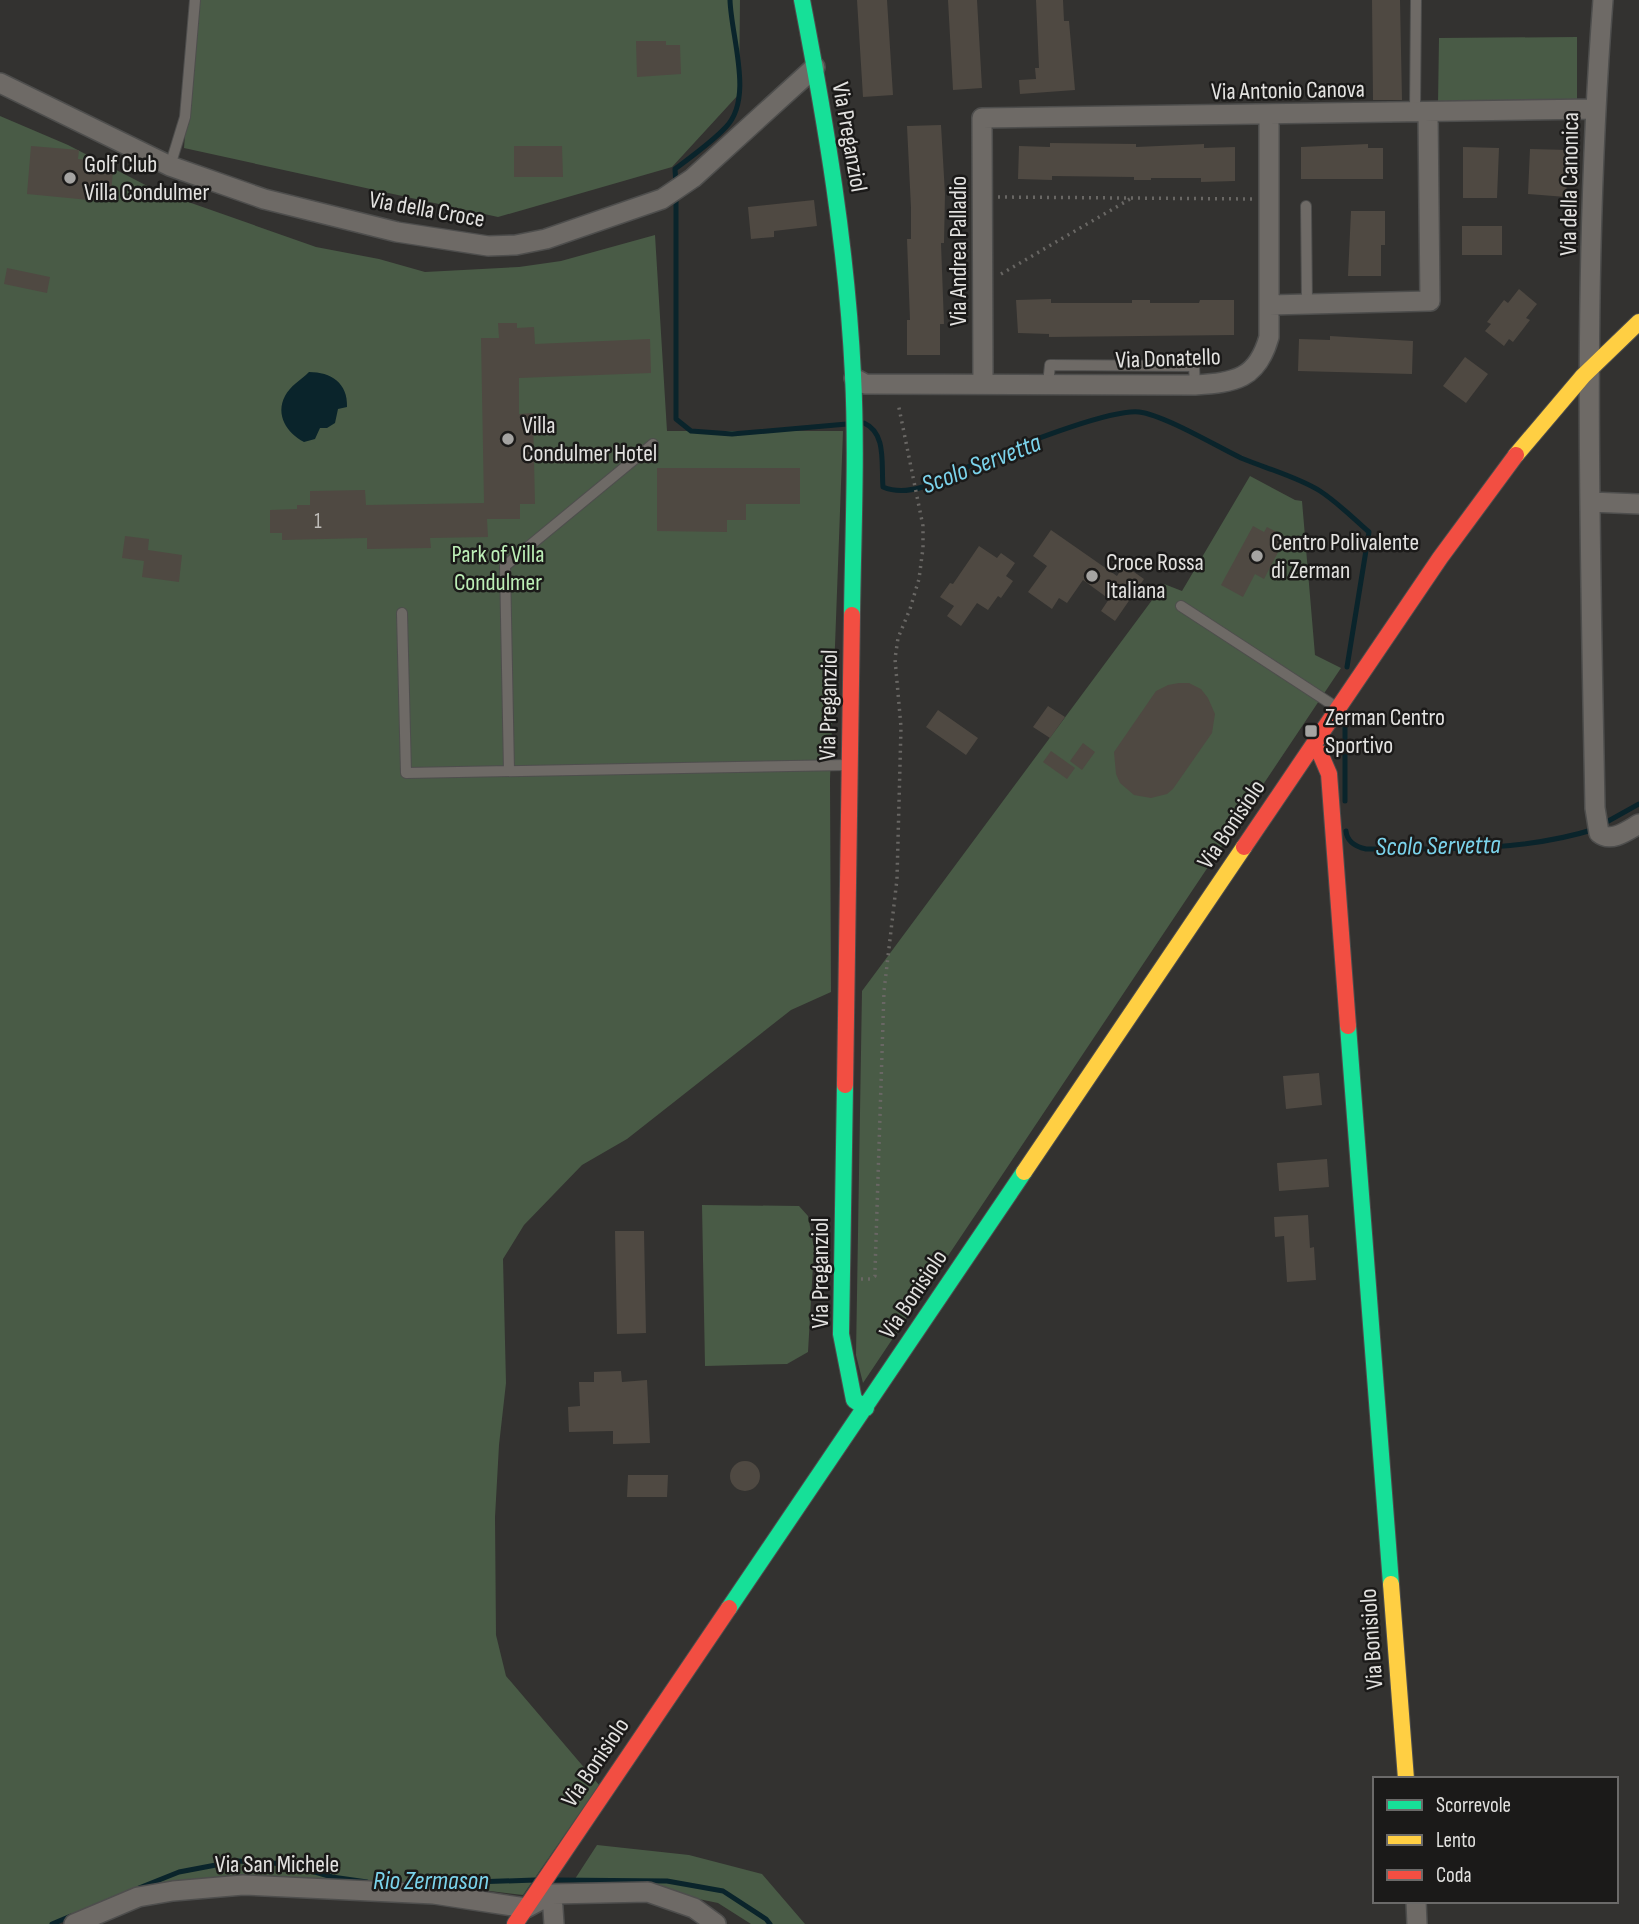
<svg xmlns="http://www.w3.org/2000/svg" width="1639" height="1924" font-family="'Sofia Sans Condensed',sans-serif">
<style>
.green{fill:#495b46}
.water{fill:#0a242b}
.lines{fill:none;stroke-linecap:round;stroke-linejoin:round}
.stream{stroke:#0a242b;stroke-width:5}
.building{fill:#4f4942}
.lane-casing{stroke:#4e4e4d;stroke-width:12}
.street-casing{stroke:#4e4e4d;stroke-width:22}
.fast-casing{stroke:#4e4e4d;stroke-width:18}
.slow-casing{stroke:#4e4e4d;stroke-width:18}
.jam-casing{stroke:#4e4e4d;stroke-width:18}
.path{stroke:#696764;stroke-width:3.5;stroke-dasharray:2 5;stroke-linecap:butt}
.lane{stroke:#6e6a66;stroke-width:10}
.street{stroke:#6e6a66;stroke-width:19}
.fast{stroke:#16e098;stroke-width:16}
.slow{stroke:#ffcf43;stroke-width:16}
.jam{stroke:#f24e42;stroke-width:16}
.poi-dot{fill:#a5a4a2;stroke:#1b1a19;stroke-width:2.5}
.labels{text-anchor:middle;stroke-width:5;stroke-linejoin:round;paint-order:stroke}
.number-label{font-size:21px;fill:#bebcb8}
.street-label{font-size:24px;fill:#e3e2e0;stroke:#1b1a19}
.poi-label{font-size:24px;fill:#e3e2e0;stroke:#1b1a19;text-anchor:start}
.park-label{font-size:24px;fill:#bdefb7;stroke:#1b1a19}
.water-label{font-size:26px;font-style:italic;fill:#7bd3eb;stroke:#1b1a19}
</style>
<rect width="100%" height="100%" fill="#333230"/>
<path class="green" d="M195,0H740L739,94L672,167L498,217L184,148Z
M1577,37V102L1438,104L1439,38Z
M0,116L68,145L157,191L316,247L379,259L425,272L519,267L561,261L655,235L667,431H843L830,780L831,992L791,1010L627,1139L582,1165L524,1225L503,1259L506,1383L499,1445L495,1517L496,1635L506,1676L599,1785L523,1895L466,1888L202,1879L166,1883L115,1897L54,1924H0Z
M1250,476L1295,500L1302,501L1315,655L1341,668L863,1383L856,1355L862,991L1164,584L1182,591Z
M702,1205L799,1206L808,1216L814,1248L808,1352L787,1364L705,1366Z
M597,1845L689,1855L762,1874L805,1924H751L718,1903L665,1892L573,1882Z"/>
<path class="water" d="M309,372C331,372 348,383 347,407L338,409L335,423L327,428H320L315,439L304,442C287,433 275,415 285,396C290,386 301,380 309,372Z"/>
<g class="lines">
<path class="stream" d="M676,185L675,169C692,156 711,143 726,127C754,98 731,37 730,0
M676,195V419L691,431L732,434L847,424
M864,423C887,433 881,465 883,487C916,501 956,470 987,458C1018,446 1110,409 1139,412C1164,415 1216,446 1241,458C1265,468 1298,477 1320,491C1337,502 1353,518 1369,532L1347,667
M1345,801V723
M1603,824L1639,804
M1346,831C1347,842 1357,847 1366,849C1441,849 1523,852 1595,829
M555,1880L667,1881L723,1891L766,1919L770,1924
M415,1884L535,1880
M139,1888L179,1872L237,1861L288,1864L332,1877L367,1882
M52,1924L71,1916"/>
</g>
<path class="building" d="M857,0H887L893,95L863,97Z
M948,0H977L982,88L953,90Z
M1036,0H1063L1064,21H1069L1075,90L1020,94L1019,80L1036,79L1035,68H1039Z
M1372,0H1400L1402,100H1373Z
M636,41H666V45H680L681,74L637,77Z
M941,125L945,194L944,243H941L944,324H940V355H907V320H910L907,239H911V208L907,126Z
M1050,143L1136,144V147L1204,144V148L1235,147V181L1201,182V178H1151V180H1134V177L1052,176V180L1018,179L1019,146L1050,147Z
M1368,144V148H1383V179H1301V147Z
M31,146L79,150L78,159L114,162L110,202L27,194Z
M514,146H562L563,177H514Z
M1463,147L1499,148L1497,198H1463Z
M1530,149L1569,150L1566,197L1528,194Z
M814,200L817,226L774,231V237L751,239L748,207Z
M1351,211H1385V245H1381V276H1348Z
M1462,226H1502V255H1462Z
M7,268L50,277L47,293L4,284Z
M1519,289L1537,304L1526,318L1530,320L1513,342L1509,339L1504,346L1485,331L1491,324L1487,322L1504,300L1508,303Z
M1051,299V303H1132V300H1150V303H1199L1200,300H1234V335L1049,337V334L1018,333L1016,300Z
M498,323H517V328L534,327L535,344L650,339L651,373L519,378V414L533,413L535,504H520V519H487L488,537L430,538L431,548L367,549V538L282,540V533H270V510L297,509V505H310V491L365,490L366,505L484,503L481,338H499Z
M1330,336L1413,341L1412,374L1298,371L1299,339L1330,340Z
M1465,357L1488,374L1466,403L1443,386Z
M657,468H800V504H746V520H727V532L657,531Z
M1253,526L1264,532L1267,527L1286,537L1264,579L1255,574L1243,597L1221,585Z
M1051,530L1117,576L1124,565L1144,579L1115,621L1101,611L1109,599L1083,580L1067,603L1059,598L1052,609L1028,592L1047,566L1033,556Z
M125,536L149,539L148,550L182,555L179,582L142,577L144,561L122,558Z
M979,546L997,558L1001,553L1015,563L1006,576L1013,581L1001,598L998,596L988,610L977,603L961,626L947,616L954,606L940,597L950,583L953,584Z
M1179,683H1189L1201,689L1208,698L1215,714L1212,733L1173,789L1167,794L1151,798L1134,795L1120,783L1116,774L1114,752L1156,691L1168,685Z
M1048,706L1065,717L1050,738L1033,727Z
M938,710L978,738L966,755L926,727Z
M1083,743L1095,752L1082,770L1070,761Z
M1051,751L1075,768L1067,779L1043,762Z
M1319,1073L1322,1105L1286,1109L1283,1076Z
M1327,1159L1329,1187L1279,1191L1277,1163Z
M1308,1215L1310,1248L1314,1247L1316,1280L1287,1282L1284,1236L1275,1237L1274,1217Z
M615,1231H644L646,1333L617,1334Z
M621,1371L622,1382L647,1380L650,1443L613,1444V1431L569,1432L568,1407L580,1406L579,1382H594V1372Z
M730 1476a15 15 0 1 1 30 0a15 15 0 1 1-30 0Z
M628,1475H668L667,1497H627Z"/>
<g class="lines">
<defs>
<path id="lane" d="M1415,112L1416,0
M170,166L185,117L195,0
M1306,206L1307,304
M1048,384L1050,365L1194,366L1195,385
M1181,606L1336,707
M402,613L406,773L848,765
M509,771L505,566L653,444"/>
<path id="street" d="M1603,0C1582,268 1590,539 1595,808L1599,833C1611,843 1627,831 1639,824
M0,83L170,166L264,199L397,232L488,246L516,245L546,239L662,199L693,178L815,67
M1269,305L1430,301L1428,113
M854,378L865,384L1195,385C1235,382 1257,380 1269,337V116
M983,383L982,118L1594,109
M1590,502L1639,504
M552,1894L554,1924
M1416,1901L1417,1924
M74,1924L138,1897L173,1891L243,1885L434,1894L526,1908L552,1894L648,1892L694,1908L716,1924"/>
<path id="fast" d="M802,0C826,124 847,249 853,375C857,455 853,535 852,615
M1348,1026L1391,1584
M845,1085L841,1334L854,1400L866,1408
M729,1608L1024,1172"/>
<path id="slow" d="M1516,455L1583,376L1639,322
M1024,1172L1244,847
M1391,1584L1406,1779"/>
<path id="jam" d="M1312,748L1320,753L1329,774L1348,1026
M1244,847L1440,558L1516,455
M845,1085L852,615
M515,1924L729,1608"/>
</defs>
<use href="#lane" class="lane-casing"/>
<use href="#street" class="street-casing"/>
<use href="#fast" class="fast-casing"/>
<use href="#slow" class="slow-casing"/>
<use href="#jam" class="jam-casing"/>
<path class="path" d="M998,197L1252,199
M1001,274L1130,199
M861,1279H870L875,1276V1271L884,991L897,879L901,727L895,659L898,638L910,609L919,579L923,548V526L898,403"/>
<use href="#lane" class="lane"/>
<use href="#street" class="street"/>
<use href="#fast" class="fast"/>
<use href="#slow" class="slow"/>
<use href="#jam" class="jam"/>
</g>
<g class="poi-dot">
<circle cx="70" cy="178" r="7"/>
<circle cx="508" cy="439" r="7"/>
<circle cx="1257" cy="556" r="7"/>
<circle cx="1092" cy="576" r="7"/>
<rect x="1304" y="724" width="14" height="14" rx="3.5"/>
</g>
<g class="labels">
<g class="number-label">
<text x="318" y="528">1</text>
</g>
<g class="street-label">
<text transform="translate(1288 90) rotate(-1)" y="8">Via Antonio Canova</text>
<text transform="translate(850 137) rotate(80)" y="8">Via Preganziol</text>
<text transform="translate(1569 184) rotate(-89)" y="8">Via della Canonica</text>
<text transform="translate(427 209) rotate(10)" y="8">Via della Croce</text>
<text transform="translate(958 251) rotate(-90)" y="8">Via Andrea Palladio</text>
<text transform="translate(1168 358) rotate(-2)" y="8">Via Donatello</text>
<text transform="translate(828 705) rotate(-89)" y="8">Via Preganziol</text>
<text transform="translate(1231 824) rotate(-56)" y="8">Via Bonisiolo</text>
<text transform="translate(820 1273) rotate(-90)" y="8">Via Preganziol</text>
<text transform="translate(913 1294) rotate(-56)" y="8">Via Bonisiolo</text>
<text transform="translate(1371 1639) rotate(-94)" y="8">Via Bonisiolo</text>
<text transform="translate(595 1762) rotate(-56)" y="8">Via Bonisiolo</text>
<text x="277" y="1872">Via San Michele</text>
</g>
<g class="poi-label">
<text x="84" y="172">Golf Club<tspan x="84" dy="28">Villa Condulmer</tspan></text>
<text x="522" y="433">Villa<tspan x="522" dy="28">Condulmer Hotel</tspan></text>
<text x="1271" y="550">Centro Polivalente<tspan x="1271" dy="28">di Zerman</tspan></text>
<text x="1106" y="570">Croce Rossa<tspan x="1106" dy="28">Italiana</tspan></text>
<text x="1325" y="725">Zerman Centro<tspan x="1325" dy="28">Sportivo</tspan></text>
</g>
<g class="park-label">
<text x="498" y="562">Park of Villa<tspan x="498" dy="28">Condulmer</tspan></text>
</g>
<g class="water-label">
<text transform="translate(981 463) rotate(-21)" y="9">Scolo Servetta</text>
<text transform="translate(1438 845) rotate(-1)" y="9">Scolo Servetta</text>
<text x="431" y="1889">Rio Zermason</text>
</g>
</g>
<rect x="1373" y="1777" width="245" height="126" fill="#1b1a19" stroke="#6b6a69" stroke-width="2"/>
<rect x="1387" y="1800" width="35" height="10" fill="#16e098" stroke="#6b6a69" stroke-width="2"/>
<text x="1436" y="1812" font-size="21" fill="#e3e2e0">Scorrevole</text>
<rect x="1387" y="1835" width="35" height="10" fill="#ffcf43" stroke="#6b6a69" stroke-width="2"/>
<text x="1436" y="1847" font-size="21" fill="#e3e2e0">Lento</text>
<rect x="1387" y="1870" width="35" height="10" fill="#f24e42" stroke="#6b6a69" stroke-width="2"/>
<text x="1436" y="1882" font-size="21" fill="#e3e2e0">Coda</text>
</svg>
